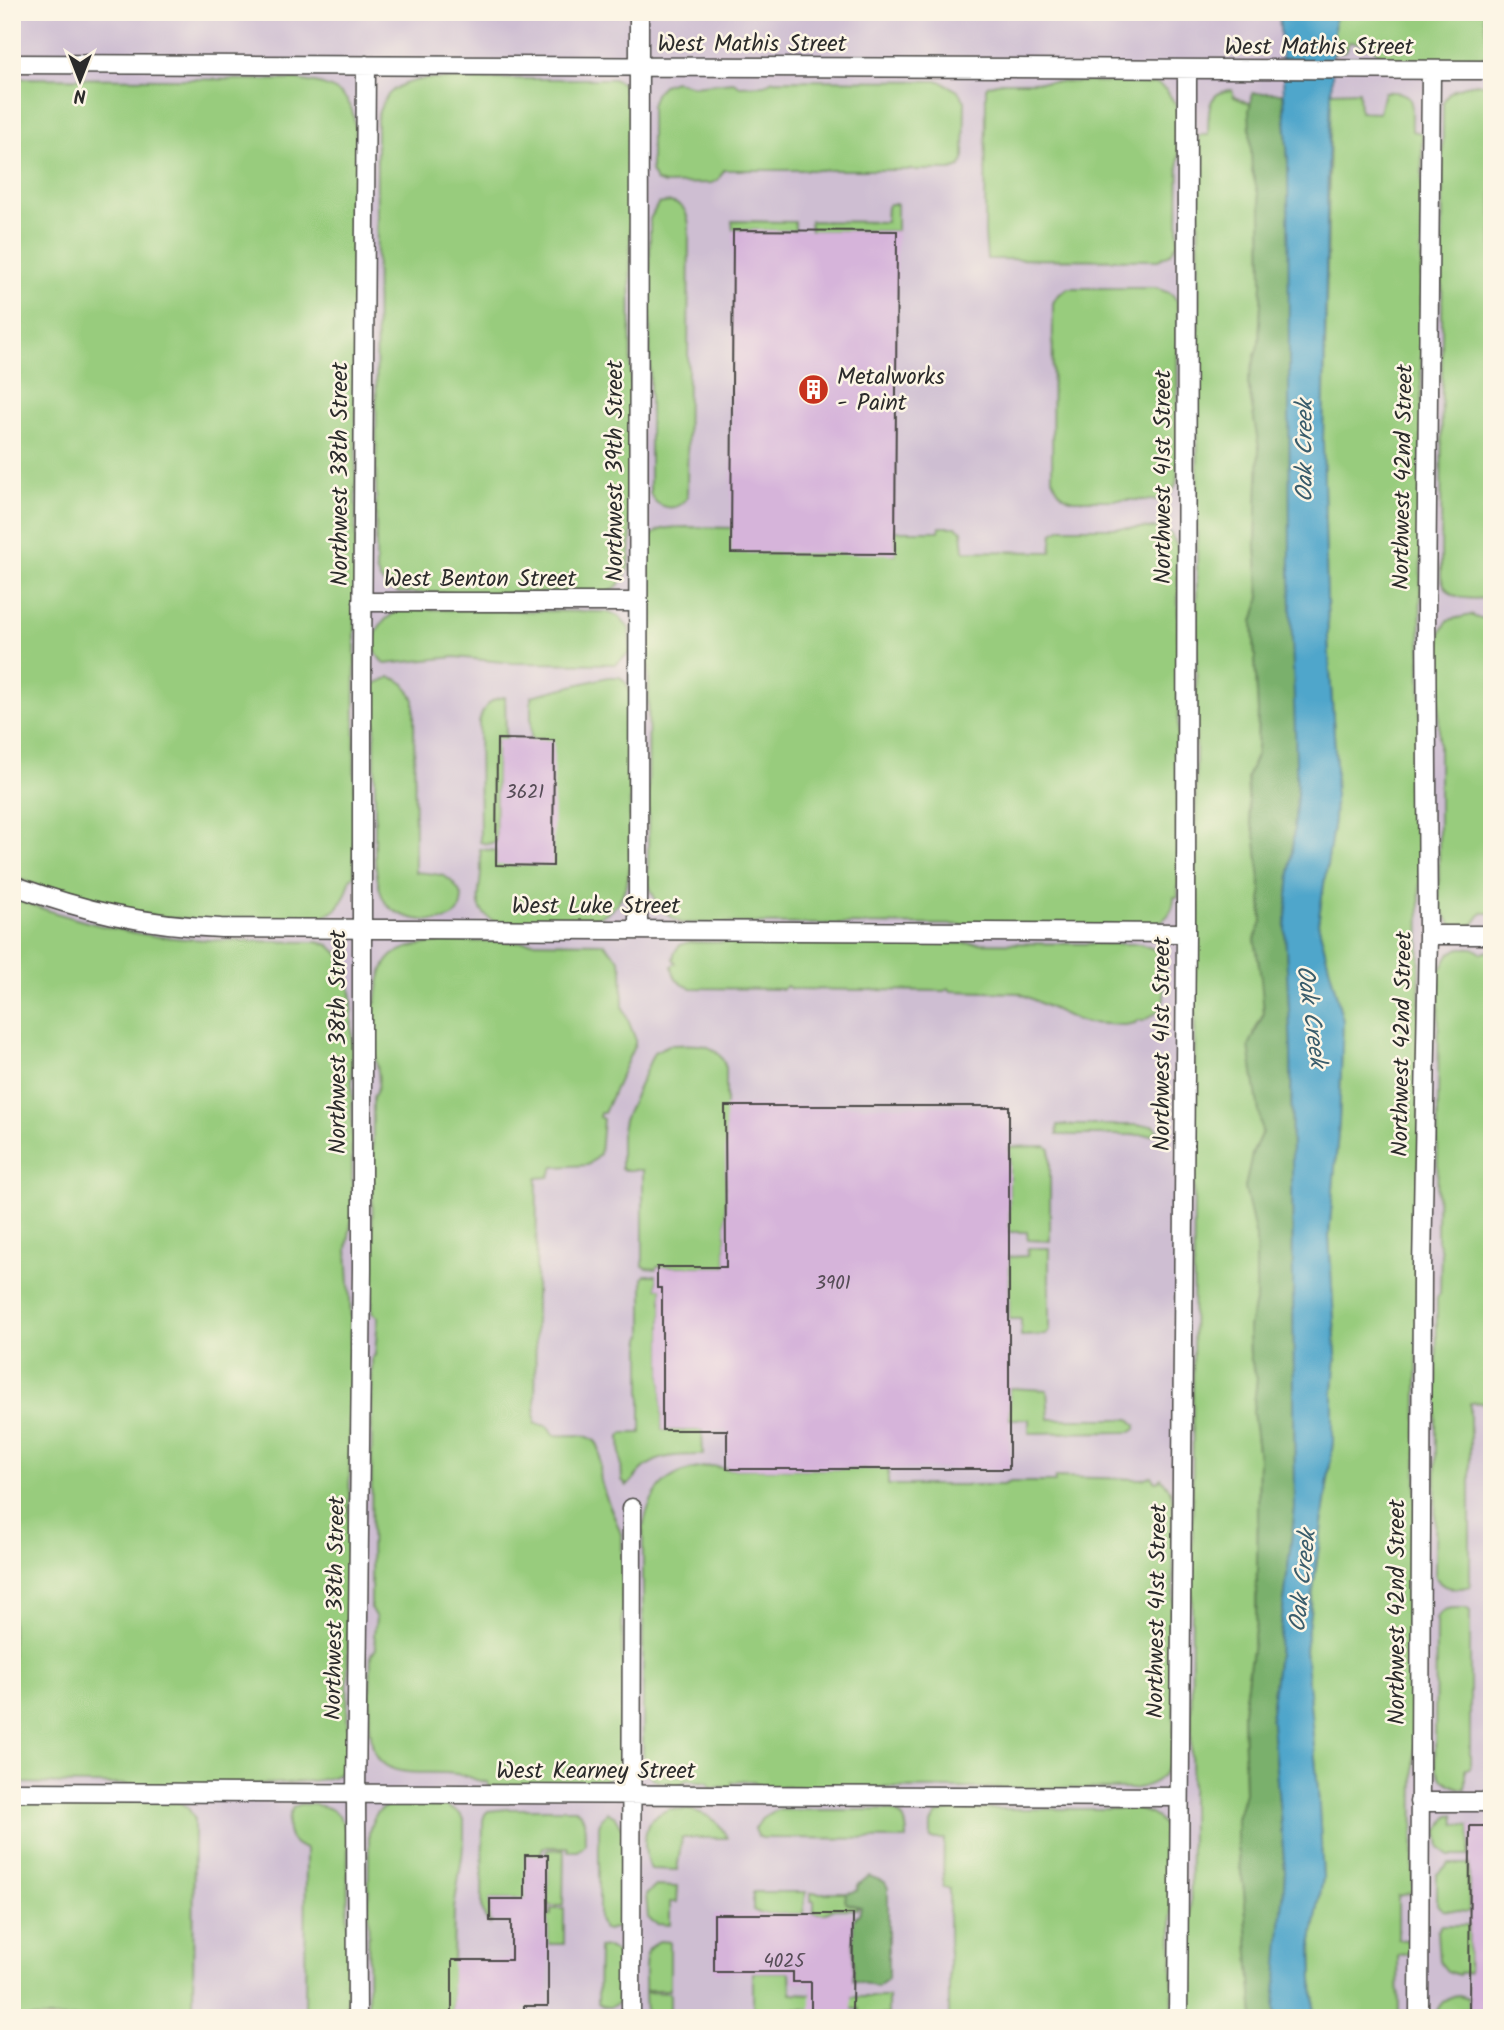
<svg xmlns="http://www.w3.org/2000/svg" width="1504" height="2030" font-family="Kalam,sans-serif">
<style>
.industrial{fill:#cebed2}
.green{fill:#98cc7d;stroke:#627c54;stroke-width:2}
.forest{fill:#7ab06c;stroke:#526e4c;stroke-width:2}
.water{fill:#4fa6cb;stroke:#3d687b;stroke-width:2}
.building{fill:#d6b4da}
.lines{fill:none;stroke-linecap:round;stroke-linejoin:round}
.minor-casing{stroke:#494744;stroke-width:21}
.minor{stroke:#fff;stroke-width:18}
.labels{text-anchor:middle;stroke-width:5;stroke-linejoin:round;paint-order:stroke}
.number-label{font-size:19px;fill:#564d57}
.street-label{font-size:23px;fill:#2b2b2b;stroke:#fcf5e5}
.poi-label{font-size:23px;fill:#2b2b2b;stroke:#fcf5e5;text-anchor:start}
.water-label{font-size:24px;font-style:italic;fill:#395c6b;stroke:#fcf5e5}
</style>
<rect width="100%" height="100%" fill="#fcf5e5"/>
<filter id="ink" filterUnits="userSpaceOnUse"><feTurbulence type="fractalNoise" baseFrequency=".0143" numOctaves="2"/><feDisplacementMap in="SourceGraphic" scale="14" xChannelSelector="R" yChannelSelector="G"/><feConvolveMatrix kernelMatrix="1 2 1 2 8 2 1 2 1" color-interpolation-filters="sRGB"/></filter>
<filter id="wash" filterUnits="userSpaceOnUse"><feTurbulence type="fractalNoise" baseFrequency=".00686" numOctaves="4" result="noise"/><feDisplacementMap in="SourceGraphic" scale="28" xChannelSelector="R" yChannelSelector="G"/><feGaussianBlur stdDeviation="1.57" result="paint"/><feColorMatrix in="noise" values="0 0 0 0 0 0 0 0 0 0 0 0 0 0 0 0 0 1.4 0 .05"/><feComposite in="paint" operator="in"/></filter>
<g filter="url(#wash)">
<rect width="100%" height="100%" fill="#f6e8cf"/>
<path class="industrial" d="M12,12H1492V2018H12Z"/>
<path class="green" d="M1335,12H1483L1488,44L1487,54L1479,60L1470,61L1386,60L1367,43L1349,42L1345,51L1333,54Z
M12,78L297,80C360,88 354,109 357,165L354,876L351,877C348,888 344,903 335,910C305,936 138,917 98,906C69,898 41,886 12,877Z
M424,79H613L622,83L630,105L631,532C630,558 633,582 606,593H399C387,588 380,583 376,570L377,118C384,91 397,84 424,79Z
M773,80L940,81L958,91L965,101L964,160L960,167L951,170H724L718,180L712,183L664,184L656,181L651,171V106L655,94L663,85L675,81L693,86L733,82L740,86L764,85Z
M1001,82H1103L1158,84L1166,90L1176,105L1179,120L1178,242L1170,254L1158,260L987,259L985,234L986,88L989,85Z
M1477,84H1492V598C1469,599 1449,603 1441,577L1443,103C1450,87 1461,87 1477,84Z
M1232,90L1234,97L1251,104L1252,170L1261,205L1262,284L1259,342L1248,382L1259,448L1256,546L1260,597L1253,622L1258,711L1257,753L1247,778L1249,813L1256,840L1261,889L1262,922L1255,939L1262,981L1264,1013L1254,1032L1262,1132L1252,1154L1245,1188L1256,1237V1298L1249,1327L1250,1356L1257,1379L1253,1412L1259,1458L1256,1623L1243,1711L1245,1793L1237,1819V1848L1244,1890L1254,2018H1190L1199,135H1208C1209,114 1205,91 1232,90Z
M1359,91L1360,112L1379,113L1384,92C1418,90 1411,104 1412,131L1422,133L1419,1144L1413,1893L1398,1896V1939L1412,1941L1413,1954L1398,1955L1399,2018H1314L1312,1941L1323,1878L1318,1789L1305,1650L1333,1442V1392L1336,1355L1329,1235L1339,1122L1343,1021L1318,923L1334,820L1336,766L1328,638L1323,442L1331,92Z
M670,202C685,205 686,211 689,224L687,498C677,513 656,509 650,493V219L658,204Z
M889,204H897V231H811L810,221L886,222L887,207Z
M732,221L795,222V231L733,230Z
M1068,288H1156L1172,294L1177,301L1178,476C1176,489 1171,496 1158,500H1074C1061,497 1057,490 1052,478L1053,303L1057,296Z
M686,527L732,528L895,554V531H939L940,527H956L962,531L964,551L1051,552L1053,533L1062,528H1157L1171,534L1178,548V897H1174C1174,913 1165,921 1151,926L681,923C662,913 654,901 648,881L649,539C658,526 670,528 686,527Z
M402,609L607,612L618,616L629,628L630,652L616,664L512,663L455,657L385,664C361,643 380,619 402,609Z
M1471,615L1477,618H1492V913H1482L1474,924L1461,927L1451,924L1439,907V649L1441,632L1448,620Z
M390,677C404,681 408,687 414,700L415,872C440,875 448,871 462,896C461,904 461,912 454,916C439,926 402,919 389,907C378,896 377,874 375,859V684Z
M608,677H620L627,684L630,694V867C628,880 625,893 617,904C597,931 528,923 498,923C470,911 480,895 481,872C481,864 481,857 480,849L496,851V865L531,740V696Z
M505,697L506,740H497L496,842L487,844L480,842L479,722C483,708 489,698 505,697Z
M12,898C61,916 111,931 162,937C214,942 266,941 318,942L329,945L346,961L352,999V1217L347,1249L351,1318L347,1752C345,1760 343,1770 336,1775C316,1791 56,1783 12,1783Z
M438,941L603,943L618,958L622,968L623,1007L635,1038V1044L604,1113H600L599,1117L603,1119L600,1154L588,1165L554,1167L549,1177L537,1178L535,1424L548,1426L553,1435C565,1437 581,1432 592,1439C605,1446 598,1468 601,1481C605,1501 617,1518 622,1538L623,1755L619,1767L611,1777L601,1782H581L543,1789L488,1787V1782C477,1782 467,1775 456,1774C423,1769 372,1785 371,1733H369L371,1654L376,1649L374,1634L376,1618L371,1609L372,1358L375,1355L378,1317L372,1313L373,1097C384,1085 376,1063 374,1049C371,1034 373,1018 372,1003H376C381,957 390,947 438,943Z
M691,942L1140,944L1154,949L1163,959L1158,966L1164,968V998L1159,1011L1143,1021L1138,1020L1135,1023L1125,1025L1087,1023L1074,1019L1019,993L951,991L948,988L944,991L791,989L787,986L783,989L691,988C679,984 673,978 672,966L676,963L673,959C675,948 680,943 691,942Z
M1460,948H1473L1482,953L1492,950V1402L1470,1403V1586C1457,1590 1439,1590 1435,1574L1437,1298L1440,1293L1441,1251L1437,1240L1439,973L1450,953Z
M669,1045C694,1045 717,1039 726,1068V1267H657V1269L647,1268L643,1266V1170H624L621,1168V1135L624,1120L654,1052Z
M1058,1125H1153L1158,1130L1153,1135H1057Z
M1046,1146L1050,1149V1241L1028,1240L1027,1232H1009V1147Z
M1028,1248H1049V1331L1046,1335L1021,1336V1319H1009V1257L1027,1256Z
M645,1275H657V1288H662V1430H702L703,1455C682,1455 659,1454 643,1469C637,1474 633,1481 627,1486L622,1481L620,1436L624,1433H641V1338L643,1335V1278Z
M1009,1388L1047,1390L1049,1419H1130L1136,1425V1429L1131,1432L1029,1433V1419H1009Z
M712,1466L727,1469H888V1485H1003L1010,1482H1055V1477L1142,1479L1152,1476L1155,1481H1158L1161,1478L1170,1490L1173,1500L1174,1749C1167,1775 1160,1784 1133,1789L761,1787L754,1781L732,1782V1787H711L708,1782L686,1780L679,1786H671L670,1783C650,1783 644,1771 643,1753V1529C650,1486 670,1470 712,1466Z
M1466,1608L1470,1611V1768L1465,1769V1789C1449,1786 1441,1781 1435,1765L1436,1619C1442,1606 1453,1608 1466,1608Z
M12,1801L180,1802L188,1808L194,1818L193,2018H12Z
M301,1804C330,1804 343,1810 348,1840L347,2018H305L306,1849C285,1843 284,1825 293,1807Z
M395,1804H443L460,1814L464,1819V1843L454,1909L452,2018H368L369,1832C373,1817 378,1806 395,1804Z
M508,1809H575C588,1816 584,1831 585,1845L578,1851H568V1847H543L525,1899H490V1920L492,1921L490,1924L485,1918L482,1909L483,1820L485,1814L488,1811Z
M669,1809C693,1808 717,1813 727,1838H682L677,1870L651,1869C644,1861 643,1833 649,1823C653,1816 662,1813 669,1809Z
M953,1809H1132C1152,1811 1161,1819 1171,1836L1173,2018H949V1888L943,1887L944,1839H931V1824L937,1814Z
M777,1810H891C905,1815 907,1824 907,1839L762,1838L758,1836L755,1829L763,1817Z
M607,1812L615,1817L624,1832L623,1917L620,1925L608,1931L603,1930L599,1919V1826L601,1819Z
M1454,1814L1455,1824L1470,1826L1469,1856H1449L1440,1848L1438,1832L1448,1817Z
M564,1849L563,1906H551L548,1903V1856L546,1850Z
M1449,1864H1469V1912L1443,1910L1437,1905V1874Z
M656,1886L678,1887L677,1902H670V1925L657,1924L648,1918L646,1895Z
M753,1892H806L803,1914H761L753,1910Z
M811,1893H846V1901L857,1906V1909H834L824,1914H814V1901H811Z
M551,1909H564V1944H548V1915H551Z
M1441,1925H1469V1972L1460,1973L1459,1975L1447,1971L1439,1961L1437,1931Z
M660,1941L670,1942V1990H645C646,1973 640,1947 660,1941Z
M608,1947C629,1957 623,1980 622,1999C615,2006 607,2011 598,2003L599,1948Z
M753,1972H790L791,1993L812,1994L813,1997H888V2015H859V2009H753Z
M645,1992L670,1993V2018H646Z
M1459,1995L1469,1998V2010H1460V2018H1436C1436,2005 1447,1996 1459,1995Z"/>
<path class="forest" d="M1253,93H1283L1288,162L1297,795L1285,929L1291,1049L1295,1508L1271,1713L1285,1871L1276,2018H1254L1244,1890L1237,1848V1819L1245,1793L1243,1711L1256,1623L1259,1458L1253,1412L1257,1379L1250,1356L1249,1327L1256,1298V1237L1245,1188L1252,1154L1262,1132L1249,1046L1264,1013L1261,979L1255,939L1262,922L1261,889L1256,840L1249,813L1247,778L1257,753L1258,711L1253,622L1260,597L1256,546L1259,448L1248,382L1259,342L1262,284L1261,205L1252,170L1249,110Z
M869,1876L885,1882L888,1888V1979L877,1987L853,1980V1920L859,1914L861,1907L848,1904L845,1901L846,1893L857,1891L858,1885Z"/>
<path class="water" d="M1279,12H1335L1328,163L1323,442L1328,638L1336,766L1334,820L1318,923L1343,1021L1339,1122L1329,1235L1336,1355L1333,1392V1442L1305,1650L1318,1789L1323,1878L1312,1941L1314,2018H1276L1275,2007L1285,1871L1271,1713L1295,1508L1291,1049L1285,929L1297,795L1290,576L1288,162Z"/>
<g id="blocks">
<path class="building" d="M733,230L897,231L895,554L731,553Z
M497,739L554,740L553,866L496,865Z
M725,1106H1009V1469H727V1430H662V1288H657V1267H726Z
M1470,1826H1492V2018H1469Z
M525,1855H548V2006H524V2018H452V1960H511V1921H490V1899H525Z
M714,1914H853L852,2018H811V1982H793V1972H714Z"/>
</g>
</g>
<g filter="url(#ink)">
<use href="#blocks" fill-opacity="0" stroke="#494744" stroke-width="2"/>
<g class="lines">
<defs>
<path id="minor" d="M12,64L1492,70
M362,602H639
M12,885C84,911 144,925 221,928L1186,933
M638,930L639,12
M1428,935H1492
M12,1792L1179,1797
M1419,1802H1492
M357,2018L356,1793L362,1269V669L366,65
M631,2018L632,1508
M1178,2018L1186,933L1187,70
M1419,2018L1422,1269L1428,935L1426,607L1431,72"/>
</defs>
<use href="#minor" class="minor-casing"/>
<use href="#minor" class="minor"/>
</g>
</g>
<defs>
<symbol id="building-disc" viewBox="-11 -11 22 22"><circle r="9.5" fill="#c8321e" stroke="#fcf5e5"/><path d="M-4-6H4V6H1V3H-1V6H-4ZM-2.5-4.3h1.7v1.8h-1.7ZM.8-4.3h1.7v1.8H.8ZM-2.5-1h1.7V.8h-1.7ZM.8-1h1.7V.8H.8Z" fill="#fff"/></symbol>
</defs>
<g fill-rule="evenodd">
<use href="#building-disc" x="796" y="372" width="35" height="35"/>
</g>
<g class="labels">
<g class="number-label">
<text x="525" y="798">3621</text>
<text x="833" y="1289">3901</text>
<text x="784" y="1967">4025</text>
</g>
<g class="street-label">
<text x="752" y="51">West Mathis Street</text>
<text x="1319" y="54">West Mathis Street</text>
<text transform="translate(614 471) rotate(-90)" y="8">Northwest 39th Street</text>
<text transform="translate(339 474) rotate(-90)" y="8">Northwest 38th Street</text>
<text transform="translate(1162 477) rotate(-90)" y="8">Northwest 41st Street</text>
<text transform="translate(1402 477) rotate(-89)" y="8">Northwest 42nd Street</text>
<text x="480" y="586">West Benton Street</text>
<text x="596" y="913">West Luke Street</text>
<text transform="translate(337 1042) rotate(-90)" y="8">Northwest 38th Street</text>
<text transform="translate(1161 1044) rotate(-90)" y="8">Northwest 41st Street</text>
<text transform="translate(1401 1044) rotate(-89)" y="8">Northwest 42nd Street</text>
<text transform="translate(334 1608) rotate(-89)" y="8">Northwest 38th Street</text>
<text transform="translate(1156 1611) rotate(-89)" y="8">Northwest 41st Street</text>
<text transform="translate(1396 1612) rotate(-90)" y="8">Northwest 42nd Street</text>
<text x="596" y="1778">West Kearney Street</text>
</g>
<g class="poi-label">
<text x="837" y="384">Metalworks<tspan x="837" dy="26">- Paint</tspan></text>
</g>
<g class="water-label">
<text transform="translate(1304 451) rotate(-90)" y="8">Oak Creek</text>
<text transform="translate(1312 1016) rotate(82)" y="8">Oak Creek</text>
<text transform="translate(1302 1581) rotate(-84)" y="8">Oak Creek</text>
</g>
</g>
<rect width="1504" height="2030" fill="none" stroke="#fcf5e5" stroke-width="42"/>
<g transform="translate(80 80) rotate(180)" stroke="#fcf5e5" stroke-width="5" paint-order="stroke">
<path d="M0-5L12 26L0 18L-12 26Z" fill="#2b2b2b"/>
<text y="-10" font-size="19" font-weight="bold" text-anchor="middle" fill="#2b2b2b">N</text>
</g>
</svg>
